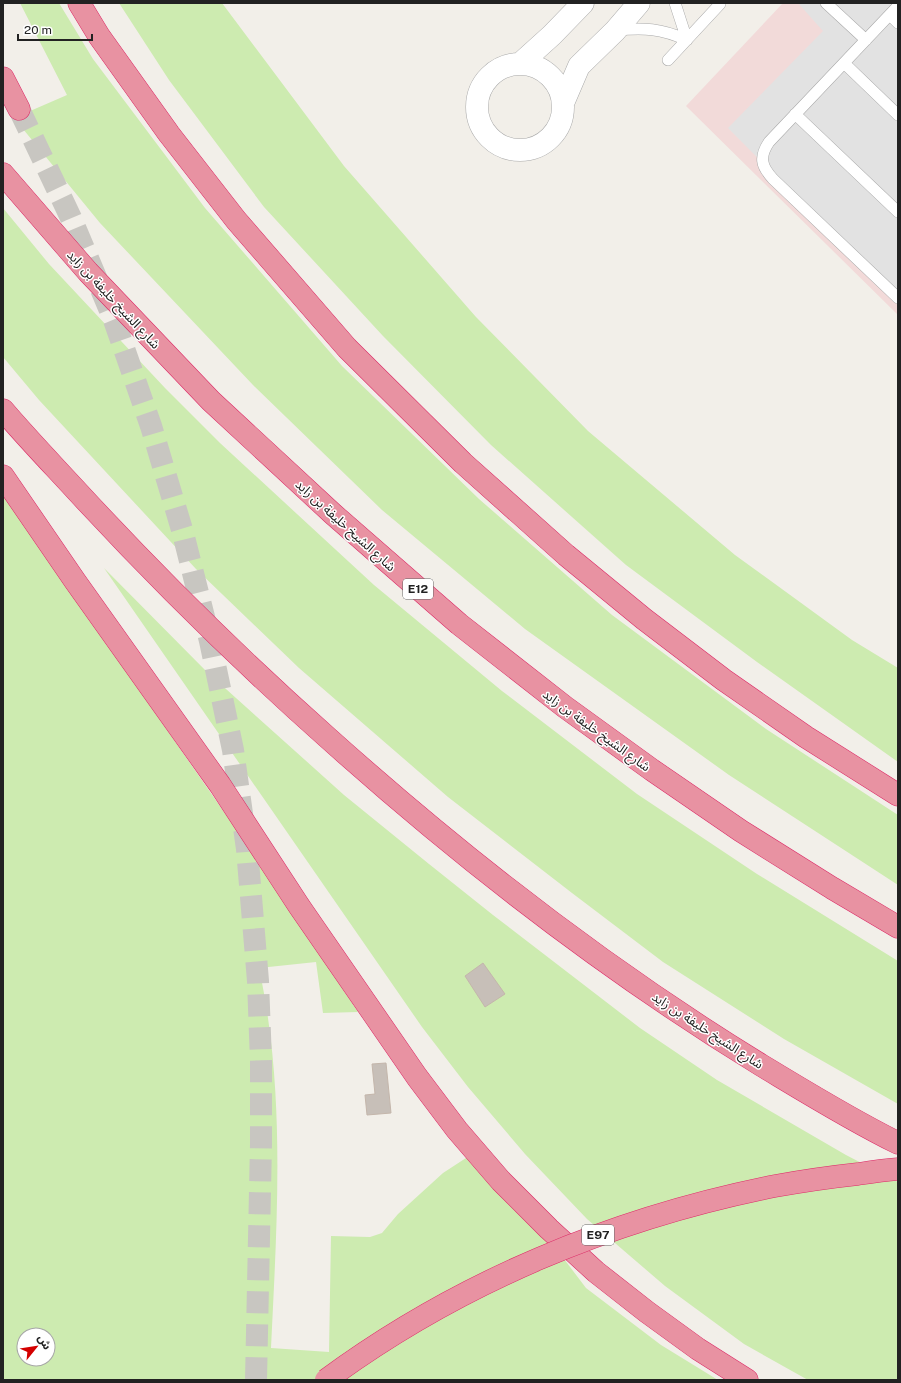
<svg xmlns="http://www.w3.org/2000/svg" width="901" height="1383" font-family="'Public Sans','Noto Sans Arabic',sans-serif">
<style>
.commercial{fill:#f2dad9}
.grass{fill:#cdebb0;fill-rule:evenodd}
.parking{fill:#e2e2e2}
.building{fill:#c7bfb8;stroke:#c4b6ab}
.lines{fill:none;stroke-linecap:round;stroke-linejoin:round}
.motorway-tunnel{stroke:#c8c6c1;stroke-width:22;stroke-dasharray:22 11;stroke-linecap:butt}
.service-casing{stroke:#a9a9a9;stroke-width:12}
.minor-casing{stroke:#a9a9a9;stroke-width:23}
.motorway-casing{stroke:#dc2a67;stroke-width:23}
.service{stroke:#fff;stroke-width:11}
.minor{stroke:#fff;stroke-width:22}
.motorway{stroke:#e892a2;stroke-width:22}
.motorway-bridge-casing{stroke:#dc2a67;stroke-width:23;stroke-linecap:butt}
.motorway-bridge{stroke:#e892a2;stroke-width:22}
.labels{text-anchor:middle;stroke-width:3;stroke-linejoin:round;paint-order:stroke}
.shield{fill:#fff;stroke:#646464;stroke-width:1}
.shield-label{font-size:12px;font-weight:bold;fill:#222}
.street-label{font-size:13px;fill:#222;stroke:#fff}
</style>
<rect width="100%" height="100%" fill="#f2efe9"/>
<path class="commercial" d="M783,3H898V315L686,106Z"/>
<path class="grass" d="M20,3H59L93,59L205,208L342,366L479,499L612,615L766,729L898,815V885L729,775L525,629L382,510L253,385L100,223L14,118L67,95Z
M119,3H222L344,166L476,317L588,431L735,555L852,640L898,668V762L757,662L626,565L491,445L383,336L264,207L169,80Z
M3,208L49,264L165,388L220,443L374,585L502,691L637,794L757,874L898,961V1104L784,1039L663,962L572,893L448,797L299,668L196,569L39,400L3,357Z
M3,494L249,848L358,1012L323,1013L316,962L259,968C286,1092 277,1222 271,1348L329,1352L331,1236L370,1237L382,1233L398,1214L443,1173L466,1158L476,1160L542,1230L586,1288L661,1345L718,1380H3ZM24,1335H48V1359H24Z
M104,568L206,671L344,795L429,864L493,915L640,1028L717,1080L846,1155L898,1182V1380H808L744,1344L665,1286L587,1219L525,1154L468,1087L422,1027Z"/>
<path class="parking" d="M798,3H898V299L728,128L823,31Z"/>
<path class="building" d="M483,963L505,994L485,1007L465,976Z
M386,1063L391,1113L367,1115L365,1095L375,1094L372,1064Z"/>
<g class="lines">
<path class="motorway-tunnel" d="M19,109L71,218L114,320L151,426L183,533L210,641L233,750L247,849L258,981L261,1061V1144L256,1380"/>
<defs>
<path id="service" d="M675,3L687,40
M826,3L866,40
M898,6L769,142C759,157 761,166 773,179L898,298
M890,15L898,23
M616,30C645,28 660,28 687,40
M668,60L720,4
M844,63L898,115
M795,114L898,212"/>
<path id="minor" d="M521,63L552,35L583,3
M477 107a43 43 0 1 1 86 0a43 43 0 1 1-86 0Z
M564,101L579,66L615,31L639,3"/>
<path id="motorway" d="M79,3L99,36L169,134L236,220L347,348L463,463L566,555L644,619L724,680L806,737L898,795
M3,78L19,109
M3,174L88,272L211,401L333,514L459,624L565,707L652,770L741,831L832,888L898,927
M3,410C26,437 50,462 74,488C155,576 239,659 328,738C463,859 606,970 761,1065C806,1092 851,1120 898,1143
M3,476L75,581L220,785L299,906L417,1077L457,1130L501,1181L549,1229L596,1272L647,1312L698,1349L747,1380"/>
</defs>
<use href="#service" class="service-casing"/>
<use href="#minor" class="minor-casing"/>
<use href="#motorway" class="motorway-casing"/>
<use href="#service" class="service"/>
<use href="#minor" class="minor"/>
<use href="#motorway" class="motorway"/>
<defs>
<path id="motorway-bridge" d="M326,1380C459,1282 614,1218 775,1186C803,1181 830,1177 858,1174C871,1172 885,1170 898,1169"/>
</defs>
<use href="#motorway-bridge" class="motorway-bridge-casing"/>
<use href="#motorway-bridge" class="motorway-bridge"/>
</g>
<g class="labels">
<g class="shield">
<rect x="403" y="579" width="30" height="20" rx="3"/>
<rect x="582" y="1225" width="32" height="20" rx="3"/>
</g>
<g class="shield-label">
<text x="418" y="593">E12</text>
<text x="598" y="1239">E97</text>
</g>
<g class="street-label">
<text transform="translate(114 299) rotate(47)" y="5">شارع الشيخ خليفة بن زايد</text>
<text transform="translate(346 525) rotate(42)" y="5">شارع الشيخ خليفة بن زايد</text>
<text transform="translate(597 730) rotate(36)" y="5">شارع الشيخ خليفة بن زايد</text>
<text transform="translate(708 1030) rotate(33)" y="5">شارع الشيخ خليفة بن زايد</text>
</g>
</g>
<rect width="901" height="1383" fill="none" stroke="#222222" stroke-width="8"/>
<g transform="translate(36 1347) rotate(60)"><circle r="19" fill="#ffffff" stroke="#a7a7a7"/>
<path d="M0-3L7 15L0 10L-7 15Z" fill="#d40000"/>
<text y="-6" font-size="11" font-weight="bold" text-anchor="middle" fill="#222222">ش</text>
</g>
<path d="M18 34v6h74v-6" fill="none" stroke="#222222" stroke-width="2"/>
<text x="24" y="34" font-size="12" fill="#222222" stroke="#ffffff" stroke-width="3" paint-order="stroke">20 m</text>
</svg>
